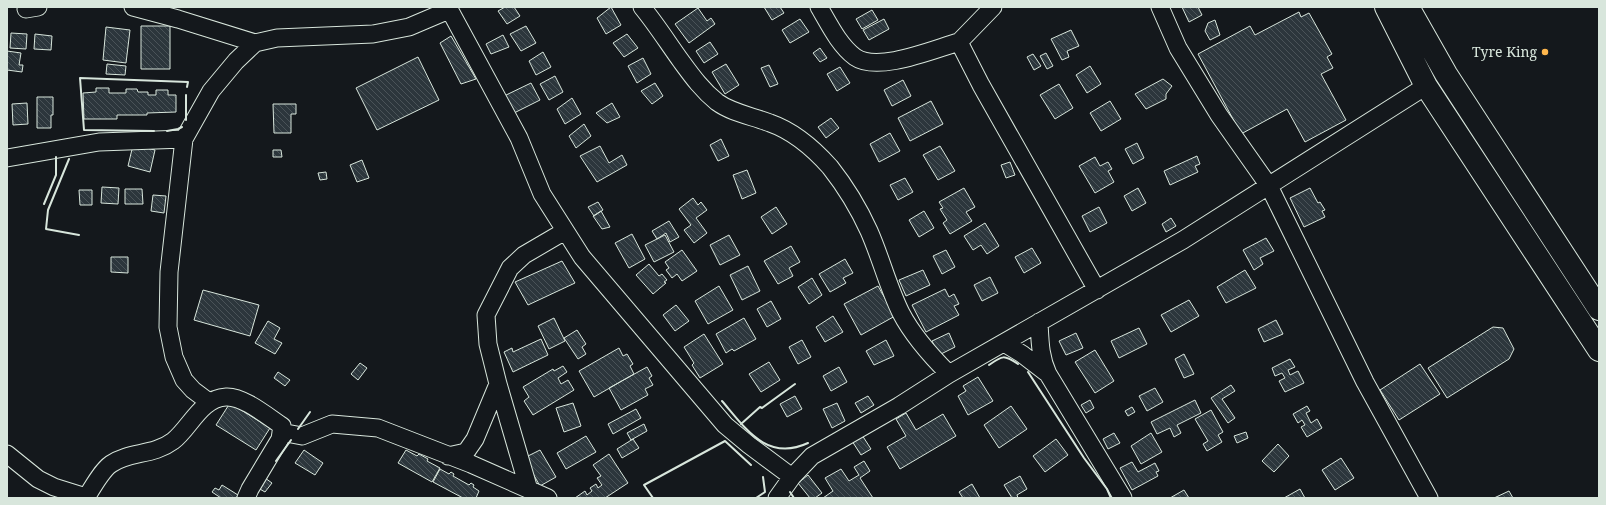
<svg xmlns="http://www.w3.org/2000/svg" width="1606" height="505" font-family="'Noto Serif',serif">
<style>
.building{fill:url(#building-back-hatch);stroke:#d8e6dc}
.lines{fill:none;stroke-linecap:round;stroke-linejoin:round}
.minor-casing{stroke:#d8e6dc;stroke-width:19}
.highway-casing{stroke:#d8e6dc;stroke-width:24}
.minor{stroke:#14181c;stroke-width:17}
.highway{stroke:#14181c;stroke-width:22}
.wall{stroke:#d8e6dc;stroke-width:2}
.poi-dot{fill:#ffb74d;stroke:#14181c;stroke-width:1.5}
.labels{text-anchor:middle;stroke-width:3;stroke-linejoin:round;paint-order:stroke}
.poi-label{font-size:14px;fill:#d8e6dc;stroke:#14181c;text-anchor:end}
</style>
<defs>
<pattern id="building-back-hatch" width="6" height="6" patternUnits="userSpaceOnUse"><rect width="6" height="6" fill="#2c363c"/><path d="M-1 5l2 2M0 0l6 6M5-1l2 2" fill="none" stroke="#4a5358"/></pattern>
</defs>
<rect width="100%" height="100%" fill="#14181c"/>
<path class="building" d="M505,7H514L520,16L507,24L498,11Z
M611,7L621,25L606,34L597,18Z
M764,7H780L784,13L772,20Z
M1182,7H1198L1202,15L1189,22Z
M698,8L707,21L711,18L715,24L689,43L675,24Z
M872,10L878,20L862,29L856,19Z
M1299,12L1301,17L1309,13L1332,54L1327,57L1333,68L1321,74L1346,120L1305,142L1287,109L1241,134L1198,54L1250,26L1255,35Z
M800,19L809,32L790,43L782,30Z
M884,19L889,29L869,40L863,30Z
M1215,20L1220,35L1210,40L1205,31L1208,23Z
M141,26H170V69H141Z
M526,26L536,43L521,51L510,34Z
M106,27L130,30L126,63L103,60Z
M1071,30L1079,46L1067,51L1069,57L1062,60L1051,39Z
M11,33L27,34L26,49L10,48Z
M35,34L52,36L51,50L34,49Z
M627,34L638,48L624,57L613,43Z
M503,35L509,47L491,54L486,44Z
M451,36L476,79L461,84L440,43Z
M710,42L718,54L704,63L696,51Z
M820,48L827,58L820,62L813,53Z
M7,51L21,53L19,65H23L22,72L7,70Z
M543,52L551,67L536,75L529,61Z
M1046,53L1053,66L1047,69L1040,56Z
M1033,54L1041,66L1034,70L1027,57Z
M418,57L439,100L377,130L356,88Z
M643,58L651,74L637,83L628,66Z
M107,64L126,66L125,75L106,74Z
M726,64L739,85L725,94L712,72Z
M769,65L778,84L770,87L761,68Z
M1090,66L1101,84L1087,93L1076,75Z
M840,67L850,83L837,91L827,74Z
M555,76L563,92L549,100L540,84Z
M1163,79L1172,86L1166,94V99L1146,109L1135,94Z
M903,80L911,96L892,106L884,90Z
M531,83L540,100L512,114L502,97Z
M655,83L663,96L652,104L641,91Z
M1059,84L1073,108L1055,119L1040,95Z
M96,88H109V93H126V89H137L138,92H148V95H156V90H168V95H176V112L147,113V115H117V119H84L83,93L96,92Z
M37,97H53V115H51V128H37Z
M572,98L581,114L565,124L557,109Z
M931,101L943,124L910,141L898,118Z
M1110,101L1121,119L1101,131L1090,113Z
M27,103L28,124L13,125L12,104Z
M612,103L620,117L607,123L596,113Z
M273,104H296V114H291V133H274Z
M831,118L839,128L826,138L818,127Z
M584,124L591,136L576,148L569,136Z
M890,133L900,151L879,162L870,144Z
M721,139L729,156L718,161L710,145Z
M1137,143L1144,158L1133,164L1125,149Z
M133,145L155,150L150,172L128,166Z
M600,146L609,163L622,155L627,165L597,182L580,156Z
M940,146L955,171L938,180L923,155Z
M273,150H281L282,157H273Z
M1197,156L1200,164L1195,166L1198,172L1170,185L1164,171Z
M1095,157L1100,166L1108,162L1112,169L1108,171L1114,182L1095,193L1079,166Z
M362,160L369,178L357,182L350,165Z
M1010,162L1015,175L1006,178L1001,165Z
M747,170L756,193L742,199L733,175Z
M326,172L327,179L320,180L318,173Z
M905,178L913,192L898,200L890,185Z
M102,187L119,188L118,204L101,203Z
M964,188L975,207L966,212L972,221L950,234L943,223L947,220L940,209L943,208L939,202Z
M1138,188L1146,203L1132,211L1124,196Z
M1310,188L1318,203L1320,202L1325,210L1322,211L1325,217L1304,227L1290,198Z
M125,189H142L143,204H125Z
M79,190H92V205H80Z
M153,195L166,196L164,213L151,211Z
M693,198L698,205L701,202L707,210L696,218L707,233L694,243L684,230L691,225L679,209Z
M598,202L603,210L594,216L588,207Z
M776,207L787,224L772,234L761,217Z
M1099,207L1107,223L1090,232L1082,216Z
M601,211L610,227L602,229L593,216Z
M924,211L934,228L919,237L909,220Z
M1171,218L1176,226L1166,232L1162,224Z
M669,221L679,237L670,242L666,233L657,239L652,231Z
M985,223L999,246L987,254L981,245L973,250L964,236Z
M632,234L645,259L629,268L615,243Z
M665,235L674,252L654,262L645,245Z
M729,235L740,255L720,265L710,245Z
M1266,238L1274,251L1260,258L1263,264L1254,270L1243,250Z
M791,246L800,262L789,268L793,276L778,284L764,261Z
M1032,248L1041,263L1024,273L1015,257Z
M682,250L697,271L682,281L677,274L672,278L666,270L669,268L665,262Z
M946,250L955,267L942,274L933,256Z
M111,257H128V273L111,272Z
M845,259L853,273L843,278L846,283L830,292L819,274Z
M562,261L575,283L528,305L515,282Z
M649,264L659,276L662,274L667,280L664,282L666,283L653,294L636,275Z
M748,266L760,291L742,300L730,275Z
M923,270L930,285L906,296L899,280Z
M1245,270L1256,288L1226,303L1217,287Z
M990,277L998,293L982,301L974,285Z
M812,278L822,295L809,304L798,287Z
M719,286L733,310L708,324L695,301Z
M878,286L895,316L861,335L844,304Z
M945,289L949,297L954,294L959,304L954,306L959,315L926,332L912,305Z
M203,290L259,305L250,336L194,320Z
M1189,300L1199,316L1171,332L1161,315Z
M771,301L781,319L767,327L757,309Z
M676,305L689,321L675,331L663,315Z
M833,316L843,332L825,342L816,327Z
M554,318L565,341L549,349L538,326Z
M744,318L756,339L734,351L732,349L726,353L716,334Z
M1276,320L1283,334L1264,342L1258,329Z
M268,321L280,328L274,339L282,343L275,354L255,343Z
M1493,327L1503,328L1514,349L1509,359L1447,398L1428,368Z
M1139,328L1147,344L1119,358L1111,341Z
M577,330L586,344L582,347L586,354L578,359L564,338Z
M949,333L955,347L939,355L932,341Z
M1076,333L1083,348L1066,355L1059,341Z
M704,334L723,364L700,378L692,365L694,363L684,347Z
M541,339L548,355L513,372L504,352L512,348L513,352Z
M802,340L811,357L798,364L789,347Z
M886,340L894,356L874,365L866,351Z
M619,348L623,356L627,354L633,364L630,366L634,374L594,397L579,371Z
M1095,350L1114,381L1095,393L1075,362Z
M1184,354L1194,374L1184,378L1175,359Z
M1290,359L1295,367L1288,370L1290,375L1298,371L1304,383L1285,392L1279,381L1285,378L1282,373L1275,376L1272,368Z
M769,362L780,380L761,392L749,374Z
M360,363L367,368L358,380L351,374Z
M1420,364L1440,394L1399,420L1380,390Z
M563,366L567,372L558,378L561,384L568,380L574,390L533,415L524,401L529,397L523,387L553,369L554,371Z
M647,367L652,376L649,378L653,385L645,389L648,395L621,410L609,388Z
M839,367L847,382L831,391L823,376Z
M278,372L290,380L285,386L274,378Z
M978,377L993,401L968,415L958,396L966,391L963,386Z
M1231,385L1235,391L1222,399L1235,418L1228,423L1211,398Z
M1155,388L1163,402L1147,411L1139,396Z
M795,396L802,409L787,417L780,404Z
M868,396L874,405L861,413L855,403Z
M1090,400L1094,408L1086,413L1081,405Z
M1195,400L1201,413L1177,425L1181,433L1174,437L1170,428L1157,434L1151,422Z
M230,403L270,428L256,450L216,425Z
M573,403L581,426L564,432L556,408Z
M837,403L845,421L832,428L823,409Z
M1011,406L1027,429L999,448L984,425Z
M1307,406L1310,411L1306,413L1311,423L1317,419L1322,428L1307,437L1301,427L1305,425L1302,420L1298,423L1293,414Z
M1132,407L1135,412L1128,416L1125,411Z
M636,409L641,418L613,434L608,424Z
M1211,410L1223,432L1218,435L1222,442L1207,451L1203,444L1208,441L1195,419Z
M906,413L916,430L943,414L956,436L900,469L887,447L906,436L896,419Z
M644,424L647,431L631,440L627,433Z
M1246,432L1248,438L1237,443L1234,436Z
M1114,433L1120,443L1108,449L1103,439Z
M1151,433L1162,452L1141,464L1131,446Z
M862,435L871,449L861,455L852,441Z
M586,436L596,452L566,469L557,453Z
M633,439L639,448L622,458L617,449Z
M1056,439L1068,455L1045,472L1033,456Z
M1278,444L1289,456L1274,472L1262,461Z
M304,450L323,463L315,475L295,463Z
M406,450L417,456L419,454L428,459L427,461L440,468L432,482L398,463Z
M540,450L556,477L540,486L524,458Z
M609,454L628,483L605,498H575L585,491L587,495L592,491L590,488L596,484L598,488L602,485L597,478L601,476L593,465Z
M1341,458L1354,478L1335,490L1322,470Z
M864,461L870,471L860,478L873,498H823L833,491L825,478L841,469L849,481L859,475L854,467Z
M1132,462L1138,472L1155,463L1159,471L1156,472L1158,476L1132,490L1120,468Z
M440,469L449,474L451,472L454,474L453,476L469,485L471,483L474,485L473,487L479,491L476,498H463L433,482Z
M808,475L822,493L815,498H810L798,483Z
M1020,476L1027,489L1017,495L1018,498H1012L1004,485Z
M265,478L272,483L265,492L258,488Z
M972,484L980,498H963L959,492Z
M222,485L238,495L236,498H221L212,492L215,488L219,490Z
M1300,489L1305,498H1284Z
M1184,490L1189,498H1170Z
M1509,491L1513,498H1494Z"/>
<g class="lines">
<defs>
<path id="minor" d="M133,7L178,19L255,43
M448,7L519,138L542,194L582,257L725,425L749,445L792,477L812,456L899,406L949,374L1183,240L1426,86
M642,7C656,24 668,43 681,61C692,76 702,90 717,102C732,113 752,116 770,123C793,131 814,149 830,167C845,186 859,209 869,231C881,258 888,287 901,313C913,336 931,356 949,374
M819,7C829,24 839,45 855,57C878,73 934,49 959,42L981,85L1097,290
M1160,7L1178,48L1219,115L1269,186L1365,382L1429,498
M26,9L38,7
M959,42L993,7
M7,158L99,142L184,139
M1039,322C1040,341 1040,357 1048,374L1123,498
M1004,343L1022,354L1048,374
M209,402L193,390L184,380L174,357L168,327L169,272L184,139L211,91L236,61L255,43L277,38L373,34L409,27L449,10
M281,432L302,436L332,424L378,428L471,464L548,498
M7,454L38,479L54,487L86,497
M448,456L466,452L475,439L498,384
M529,490L498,384L488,344L486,315L510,268L524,255L565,231
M86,498C92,488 102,470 111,464C130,451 153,456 173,441C190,428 201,398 226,397C243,396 267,416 282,426L280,439L250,489L246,498
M777,498L792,477"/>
<path id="highway" d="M1386,7L1426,86L1599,350
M1408,7L1446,74L1599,309"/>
</defs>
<use href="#minor" class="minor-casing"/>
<use href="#highway" class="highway-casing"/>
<use href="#minor" class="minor"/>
<use href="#highway" class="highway"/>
<path class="wall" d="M186,120V95
M154,131L84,130L80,78L188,82L187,87
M167,131L178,129L182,127
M69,159L48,210L46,229L79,235
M44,204L56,175V157
M989,365C1003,355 1004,355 1018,364
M1028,372L1084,458L1107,489L1111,498
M722,401C746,429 767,462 808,443
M741,424L760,407L762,408L795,384
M298,429L310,412
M276,461L291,440
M790,492L794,498
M653,498L644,485L725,441L751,465
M756,498L765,492L763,477"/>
</g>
<circle class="poi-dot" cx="1545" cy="52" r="4"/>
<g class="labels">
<g class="poi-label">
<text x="1537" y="57">Tyre King</text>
</g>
</g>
<rect width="1606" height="505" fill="none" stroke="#d8e6dc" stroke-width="16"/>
</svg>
